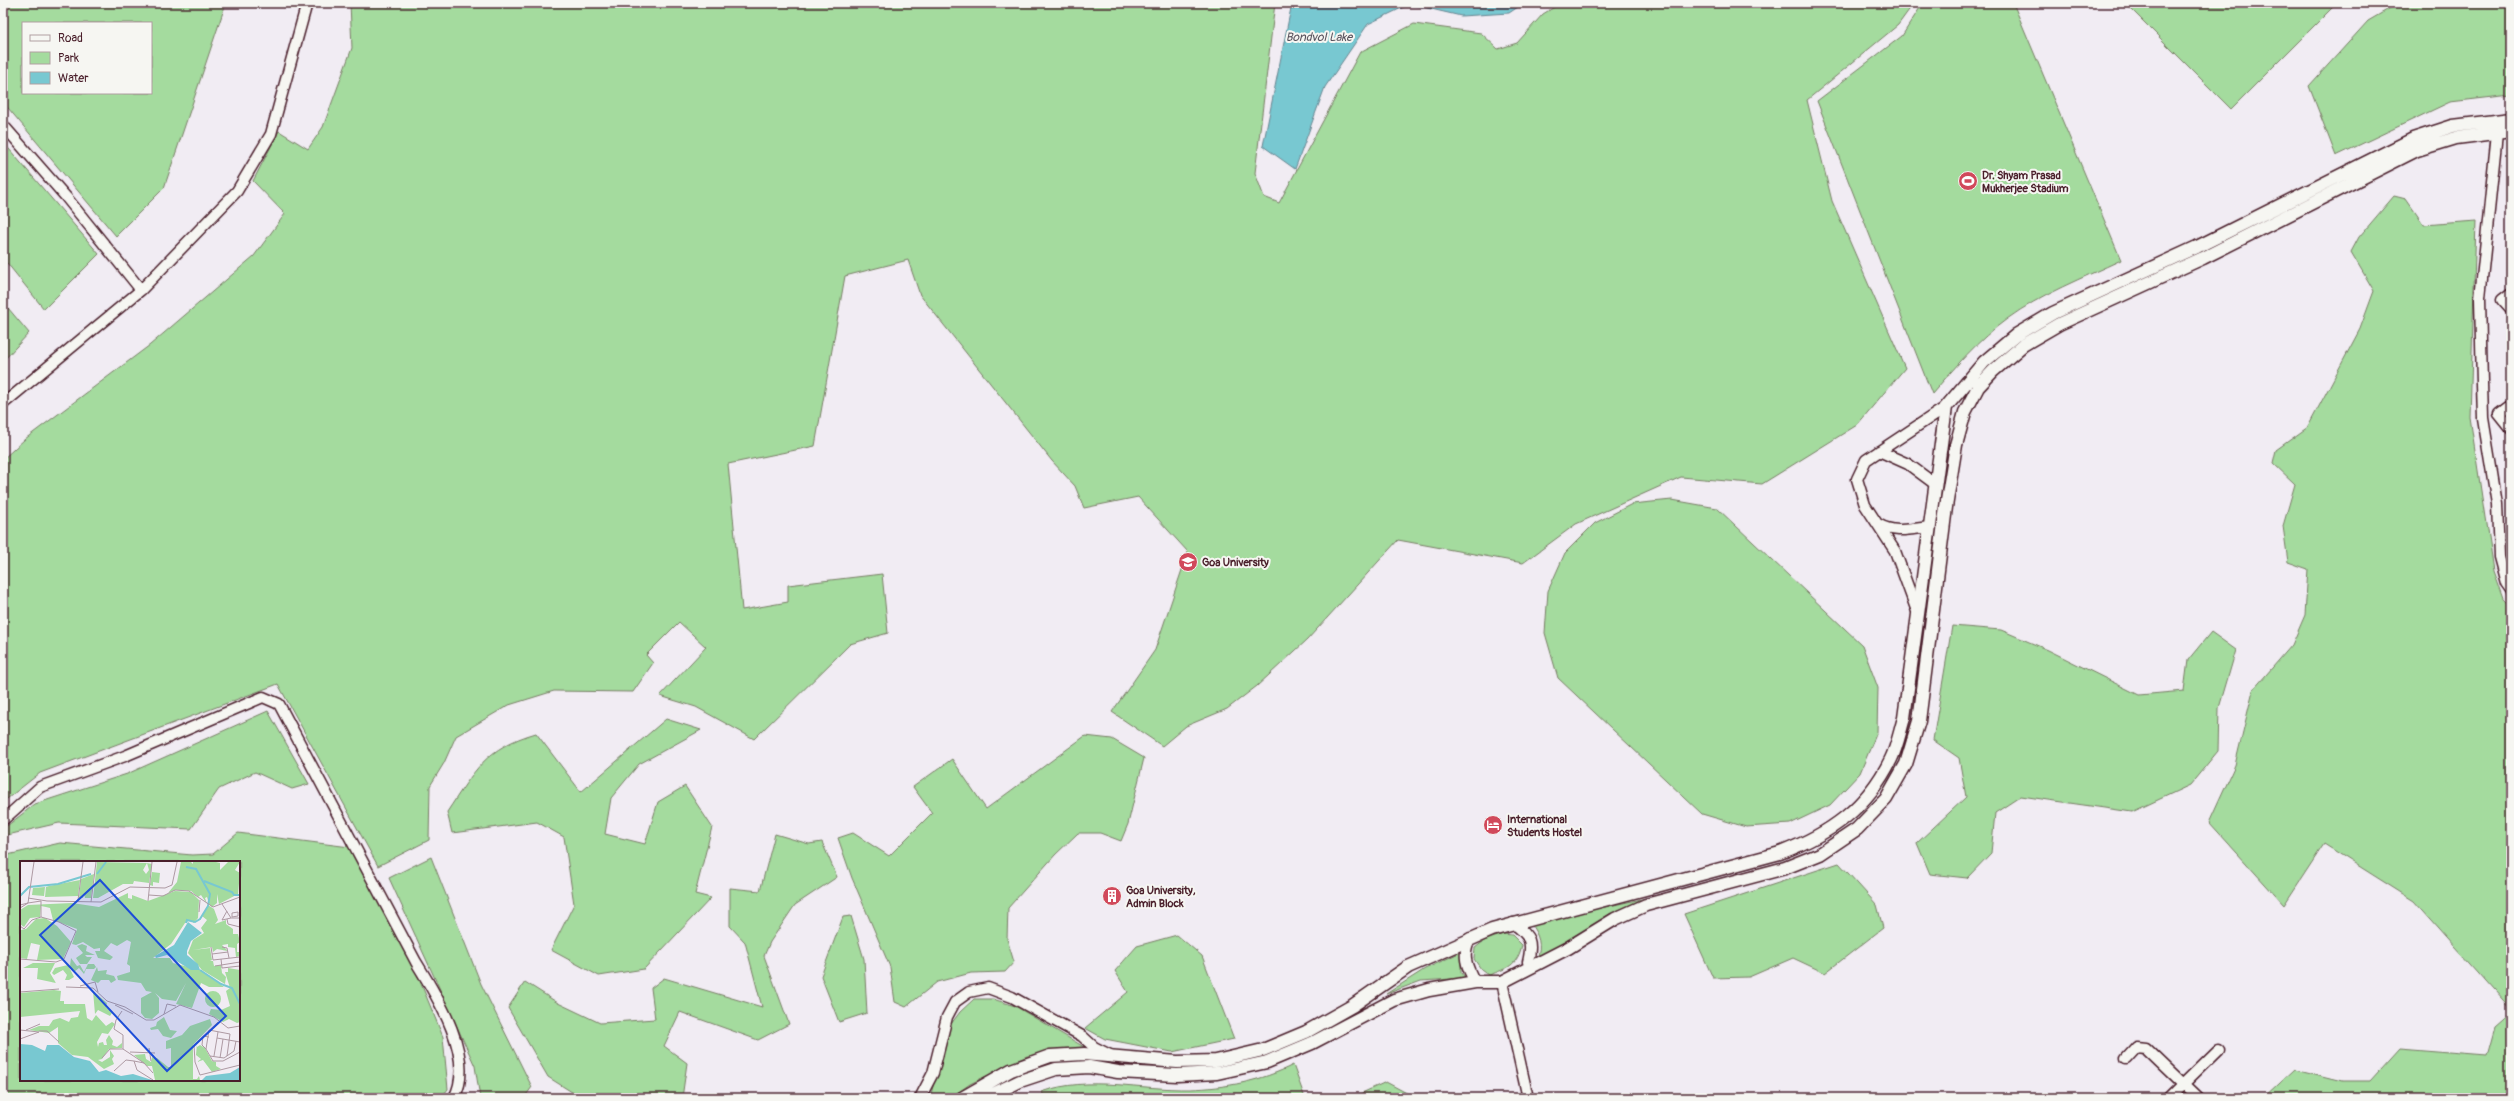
<svg xmlns="http://www.w3.org/2000/svg" width="2514" height="1101" font-family="Pangolin,sans-serif">
<style>
.green{fill:#a4db9e;stroke:#777d64;fill-rule:evenodd}
.water{fill:#78c8d1;stroke:#66848f}
.lines{fill:none;stroke-linecap:round;stroke-linejoin:round}
.minor-casing{stroke:#4a1f2b;stroke-width:13}
.major-casing{stroke:#4a1f2b;stroke-width:15}
.minor{stroke:#f6f6f2;stroke-width:10}
.major{stroke:#f6f6f2;stroke-width:12}
.labels{text-anchor:middle;stroke-width:4;stroke-linejoin:round;paint-order:stroke}
.poi-label{font-size:11px;font-weight:bold;fill:#4a1f2b;stroke:#f6f6f2;text-anchor:start}
.water-label{font-size:12px;font-style:italic;fill:#58525d;stroke:#f6f6f2}
.inset-river{fill:none;stroke:#78c8d1;stroke-width:2}
.inset-road{fill:none;stroke:#ae9aa3;stroke-width:1}
.view{fill:#1d4ed8;fill-opacity:0.15;stroke:#1d4ed8;stroke-width:2}
.inset-edge{fill:none;stroke:#4a1f2b;stroke-width:2}
</style>
<rect width="100%" height="100%" fill="#f1ecf3"/>
<filter id="ink" filterUnits="userSpaceOnUse"><feTurbulence type="fractalNoise" baseFrequency=".025" numOctaves="2"/><feDisplacementMap in="SourceGraphic" scale="8" xChannelSelector="R" yChannelSelector="G"/><feConvolveMatrix kernelMatrix="1 2 1 2 8 2 1 2 1" color-interpolation-filters="sRGB"/></filter>
<g filter="url(#ink)">
<path class="green" d="M3,3H226L164,188L116,236L3,102ZM23,23H151V93H23Z
M350,3H1275L1255,173L1264,197L1279,203L1360,52L1414,24L1481,33L1498,49L1517,43L1543,14L1561,3H1914L1898,25L1807,100L1832,201L1905,368L1857,425L1762,484L1681,477L1576,524L1523,563L1398,540L1307,640L1257,686L1227,709L1186,726L1162,746L1112,712L1155,650L1188,552L1138,497L1084,508L1075,486L1052,461L920,295L908,260L845,276L815,446L728,464L742,610L788,602V585L882,574L888,633L850,644L754,739L696,707L660,696L706,647L679,622L646,655L653,663L633,692L554,691L509,705L456,736L444,763L430,786L429,840L378,866L278,684L40,773L3,802V459L25,439L150,345L254,256L285,214L253,181L279,131L308,149L323,127L352,48Z
M1923,3H2013L2121,260C2083,278 2041,294 2007,319C1978,340 1955,367 1932,394L1817,101L1902,36Z
M2125,3H2337L2231,109Z
M2399,3H2511V95L2450,102L2336,156L2309,86L2368,21Z
M3,142L99,254L44,309L7,263L3,267Z
M2394,196L2406,199L2424,225L2476,221L2470,417L2493,571L2503,599L2511,607V1010L2414,901L2324,844L2284,905L2209,822L2235,765L2253,690L2292,645L2305,615L2308,569L2288,562L2283,526L2295,484L2273,463L2276,450L2308,427L2360,329L2374,291L2351,252L2359,237Z
M3,302L29,333L3,361Z
M1672,500L1717,508L1862,645L1878,688L1877,732L1860,773L1830,805L1790,824L1746,827L1702,814L1558,678L1545,633L1548,591L1565,553L1595,523L1632,504Z
M1952,626L2001,630L2048,650L2139,695L2184,691L2188,660L2211,632L2236,650L2219,708L2218,751L2190,785L2132,812L2021,796L1995,813L1991,853L1967,878L1930,874L1917,843L1966,797L1959,758L1933,740Z
M268,711L309,784L292,789L255,772L219,789L191,829L59,823L3,836V829L35,804L127,774Z
M666,719L701,730L639,764L611,798L605,834L645,844L658,802L685,786L712,827L695,894L711,898L644,969L599,976L551,950L574,904L564,837L537,822L452,833L447,812C475,770 485,748 536,733L581,792Z
M1085,736L1112,739L1144,758L1128,824L1121,841L1100,833H1078L1055,855L1008,908L1007,939L1014,962L1005,972L971,973L937,982L906,1007L895,1002L890,967L852,878L838,838L853,833L889,856L932,813L913,787L952,759L986,809Z
M238,833L350,847L415,969L443,1037L448,1089L441,1098H3V856L60,843L192,855L213,854ZM21,862H239V1080H21Z
M775,834L809,844L822,842L837,877L795,905L770,942L764,956L789,1024L758,1040L680,1012L664,1046L687,1063L682,1098H618L575,1094L548,1077L508,1008L525,982L558,1003L600,1023L655,1019L651,988L664,978L762,1007L745,942L730,926V888L760,891Z
M431,857L481,984L532,1087L524,1098H480L475,1066L389,878Z
M1839,863L1877,905L1883,928L1825,973L1793,958L1749,977L1713,978L1684,914Z
M1665,894L1613,912L1537,959C1542,944 1539,936 1530,923Z
M851,916L864,959L867,1013L839,1022L821,976L843,917Z
M1503,934L1512,935L1522,945C1517,966 1508,968 1489,975L1481,969L1474,959L1475,948L1484,941Z
M1177,935L1202,956L1234,1039L1172,1052L1105,1039L1085,1028L1128,992L1115,971L1137,946Z
M1461,952V972L1466,978L1421,981L1386,994L1425,969Z
M974,999H993L1015,1006L1089,1050L1027,1056L970,1084L950,1098H930L948,1028L960,1012Z
M2511,1013V1098H2264L2295,1069L2343,1081H2370L2399,1049L2487,1056L2495,1027Z
M1293,1065L1305,1098H1048L1041,1092C1090,1075 1139,1090 1190,1089C1225,1088 1262,1081 1293,1065Z
M1386,1082L1416,1098H1351Z"/>
<path class="water" d="M1292,3H1524L1509,13L1461,16L1410,4L1368,24L1325,87L1295,169L1263,146Z"/>
<g class="lines">
<defs>
<path id="minor" d="M3,125L66,197L141,290
M2497,133L2480,298L2482,384L2483,418L2497,504L2499,557L2506,583L2511,590
M2511,293L2502,300L2511,310
M3,404L141,290L237,191L271,134L307,3
M2511,405L2499,414L2511,429
M1879,451L1908,464L1935,484
M1878,524C1895,534 1911,529 1930,527
M1918,614L1895,551L1865,505L1857,479L1866,460L1946,407
M3,820L40,787L125,756L263,697L279,704L416,962C437,996 476,1058 454,1098
M1513,923C1530,936 1533,941 1528,962
M1470,938C1462,955 1466,966 1475,982
M1502,982L1528,1098
M2126,1059L2137,1047L2146,1048L2198,1098
M920,1098L933,1073L947,1017L955,1002L969,992L988,988L1012,997L1082,1036L1094,1047L1110,1055
M2169,1098L2218,1050"/>
<path id="major" d="M962,1098L1011,1070L1050,1056L1084,1054L1177,1062L1216,1061L1263,1050L1306,1032L1352,1006L1408,967L1492,930L1780,853C1830,834 1867,808 1891,759C1897,747 1900,731 1904,718L1946,407L1984,362L2016,335L2053,313L2197,247L2413,139L2453,126L2511,119
M985,1098L1020,1081L1056,1069L1089,1067L1118,1072L1177,1075L1217,1073L1267,1062L1312,1043L1394,1000L1429,990L1475,982H1502L1568,948L1615,919L1646,905L1785,868L1820,854L1857,829L1886,799L1906,764L1919,721L1946,507L1956,445L1965,412L1978,387L1993,371L2023,345L2059,324L2203,258L2417,150L2456,138L2511,131"/>
</defs>
<use href="#minor" class="minor-casing"/>
<use href="#major" class="major-casing"/>
<use href="#minor" class="minor"/>
<use href="#major" class="major"/>
</g>
</g>
<defs>
<symbol id="stadium-disc" viewBox="-11 -11 22 22"><circle r="9.5" fill="#d1495b" stroke="#f6f6f2"/><path d="M0-5a6.5 5 0 1 0 0 10a6.5 5 0 1 0 0-10ZM-3.5-1.8h7v3.6h-7Z" fill="#fff"/></symbol>
<symbol id="university-disc" viewBox="-11 -11 22 22"><circle r="9.5" fill="#d1495b" stroke="#f6f6f2"/><path d="M0-5L7-2L0 1L-7-2ZM-4 1L0 2.5L4 1V4Q0 6-4 4Z" fill="#fff"/></symbol>
<symbol id="hotel-disc" viewBox="-11 -11 22 22"><circle r="9.5" fill="#d1495b" stroke="#f6f6f2"/><path d="M-6-4.5h1.5V1H6V5H4.5V3h-9V5H-6ZM-4 0a1.8 1.8 0 1 1 3.6 0ZM.5 0V-2.5h3Q6-2.5 6 0Z" fill="#fff"/></symbol>
<symbol id="building-disc" viewBox="-11 -11 22 22"><circle r="9.5" fill="#d1495b" stroke="#f6f6f2"/><path d="M-4-6H4V6H1V3H-1V6H-4ZM-2.5-4.3h1.7v1.8h-1.7ZM.8-4.3h1.7v1.8H.8ZM-2.5-1h1.7V.8h-1.7ZM.8-1h1.7V.8H.8Z" fill="#fff"/></symbol>
</defs>
<g fill-rule="evenodd">
<use href="#stadium-disc" x="1957" y="170" width="22" height="22"/>
<use href="#university-disc" x="1177" y="551" width="22" height="22"/>
<use href="#hotel-disc" x="1482" y="814" width="22" height="22"/>
<use href="#building-disc" x="1101" y="885" width="22" height="22"/>
</g>
<g class="labels">
<g class="poi-label">
<text x="1982" y="179">Dr. Shyam Prasad<tspan x="1982" dy="13">Mukherjee Stadium</tspan></text>
<text x="1202" y="566">Goa University</text>
<text x="1507" y="823">International<tspan x="1507" dy="13">Students Hostel</tspan></text>
<text x="1126" y="894">Goa University,<tspan x="1126" dy="13">Admin Block</tspan></text>
</g>
<g class="water-label">
<text x="1319" y="41">Bondvol Lake</text>
</g>
</g>
<g transform="translate(20 861)">
<rect width="220" height="220" fill="#f1ecf3"/>
<path d="M77,1L127,2L123,9L126,13L129,9L127,2L132,3L129,22L114,20L113,23H103L78,37H73ZM161,1H171L173,3V1H196L200,2V9L208,1H220L215,9L220,12L218,33L199,43L197,33V42L192,46L189,43L187,36L185,37L187,43L181,34L178,36L171,30L156,29L148,32L157,21ZM132,11L140,12L139,22L133,21V25L130,24ZM74,13L71,37H65L64,33L63,37H59L61,18ZM60,19L58,35L25,36L26,26L29,25ZM25,26L24,35L12,34L13,27ZM155,30L171,31L179,39L178,57L174,62L170,59L165,62L151,83L133,97H150L153,102L180,109L204,126H189L181,122L172,147L156,143L166,122L156,140L142,138L135,132L139,137V152L132,158L125,157L121,152V137L132,131L126,130L121,122L98,119L97,115L110,111V105L107,103L111,81L107,79L97,85L91,82L84,90L93,96L90,99L78,97L75,90H80V87L74,88L63,81L56,84L52,83L57,68L33,59L30,47L26,46L21,45L20,56L10,57L4,66L0,63V49L8,44L52,42L79,46L108,32V37L112,38V34L128,40ZM188,44L194,48L198,59L195,63L206,59V63L213,68V73H218L220,81L217,83V91H220V95L216,96L215,87L208,86V83L202,84L208,90L197,88L193,91L192,86L173,89L190,87L192,99L190,100H193L194,105L201,104L202,112L206,116L205,123L182,109L168,92L173,79L184,72L181,67L187,59L182,55ZM25,57L37,65L51,81L43,98L17,99L20,84L11,82L7,98L0,97L1,69L6,68L16,58ZM62,83L67,85L66,90L75,94H65L67,96H72L67,103H60L56,97L63,92L57,85ZM51,97L57,105L60,104L64,111L68,103H74L76,106L74,108H66L64,113L59,107L54,111L50,105ZM13,102H35L30,112L36,122L17,118L18,107H3ZM48,104L54,116L49,119H45L47,114L43,109L34,114L32,112L35,107ZM77,106L78,110L87,109L86,113L94,115L96,119L91,122L89,119H81L78,122L71,119ZM208,107L220,109V161L217,162L209,158L203,161L189,153L191,148L201,149L210,145L206,130L210,127L205,111H208ZM34,129L41,130L40,140H44V143H65L67,157L72,160L76,154L86,165L92,161L95,163L88,173L82,172L77,181L78,186L79,182L83,181L84,184H87L86,179L89,174L93,180L92,184L97,186L102,182L103,175L102,187L89,188L82,198L78,199L82,201L90,196V189L94,195L92,198L94,203L84,208L68,196L52,194L38,182V166L29,172L9,169L19,165H29L33,159L40,157L49,161L51,157L58,156L60,150L0,156V132ZM73,130L87,142L86,146L92,152L90,155L78,149L75,153ZM185 138a8 8 0 1 1 16 0a8 8 0 1 1-16 0ZM144,156L150,169L157,170L151,177L143,175L138,168L131,169L130,167L136,165L137,161ZM190,158L192,164L173,184V218H177L179,215L180,219H135L132,205H127L114,194L125,193L126,198L131,201L132,196L137,197L148,206H151V187L146,188V180L162,174L170,165ZM177,182V186L180,184L185,187L192,200L196,201V205L201,208L192,211L183,199L177,201L181,198L176,194Z" fill="#a4db9e"/>
<path d="M168,61L182,72L171,80L167,90V94L178,103L180,109H171L147,94L136,97L135,95L154,84ZM0,183L12,184L25,190L27,184H39L54,196L70,200L79,211L86,209L101,215L113,213L132,219H0ZM220,206V219H182L186,215L210,212Z" fill="#78c8d1"/>
<path class="inset-river" d="M166,6L176,8L190,33L188,45L180,58L175,61L167,59L166,62M77,13L86,1M184,20L212,31L214,34H220M0,35L9,26L38,23L71,13M180,109L201,123L212,127L220,143"/>
<path class="inset-road" d="M129,34L143,35L155,29L169,30L193,46L220,36M8,37L27,40L81,41L110,26L145,27L152,24L157,1M58,39L63,1M128,40L132,1M71,41L76,1M202,43L211,57H220M0,44L8,42L14,1M0,47L8,42L21,40M207,50L202,59L211,57M179,51L180,39M218,51V55L212,56V52L218,51M21,56V40M207,58L208,63L220,66M0,65L4,68L12,59L21,56L39,61L56,70L44,98L36,101L0,98M191,86L193,99L220,96M202,86L207,87L209,97M192,93L208,91M201,98L202,107L220,105M195,105L220,101M60,125L75,121L78,131M46,126L73,127L87,140L105,146L126,159H134L160,144L194,156L208,167L220,165M0,131L39,128M95,144L113,153M102,150L96,159L94,168L103,174V188L124,202L114,200L117,209L133,219M144,153L147,143L156,145M198,161L174,184L175,201L180,214L220,204M0,169L19,171L0,178M6,169L20,163M19,170H27L39,181M197,177L220,181M129,187L131,200M186,188L182,184L183,175L189,176M110,191L135,192M190,195L193,200H203L220,191M194,195L198,171M207,195L210,173L189,169L186,188L190,195L204,197L214,190L216,180M82,197L90,188H103M200,197L203,178M124,202L133,212M94,210L106,199L114,200"/>
<path class="view" d="M80,19L206,155L147,210L20,74Z"/>
<rect width="220" height="220" class="inset-edge"/>
</g>
<rect width="2514" height="1101" fill="none" stroke="#f6f6f2" stroke-width="16"/>
<rect x="8" y="8" width="2498" height="1085" fill="none" stroke="#4a1f2b" stroke-width="1.5" filter="url(#ink)"/>
<rect x="22" y="22" width="130" height="72" fill="#f6f6f2" stroke="#b1a0a2"/>
<rect x="30" y="35" width="20" height="6" fill="#f6f6f2" stroke="#b1a0a2"/>
<text x="58" y="42" font-size="12" fill="#4a1f2b">Road</text>
<rect x="30" y="52" width="20" height="12" fill="#a4db9e" stroke="#b1a0a2"/>
<text x="58" y="62" font-size="12" fill="#4a1f2b">Park</text>
<rect x="30" y="72" width="20" height="12" fill="#78c8d1" stroke="#b1a0a2"/>
<text x="58" y="82" font-size="12" fill="#4a1f2b">Water</text>
</svg>
